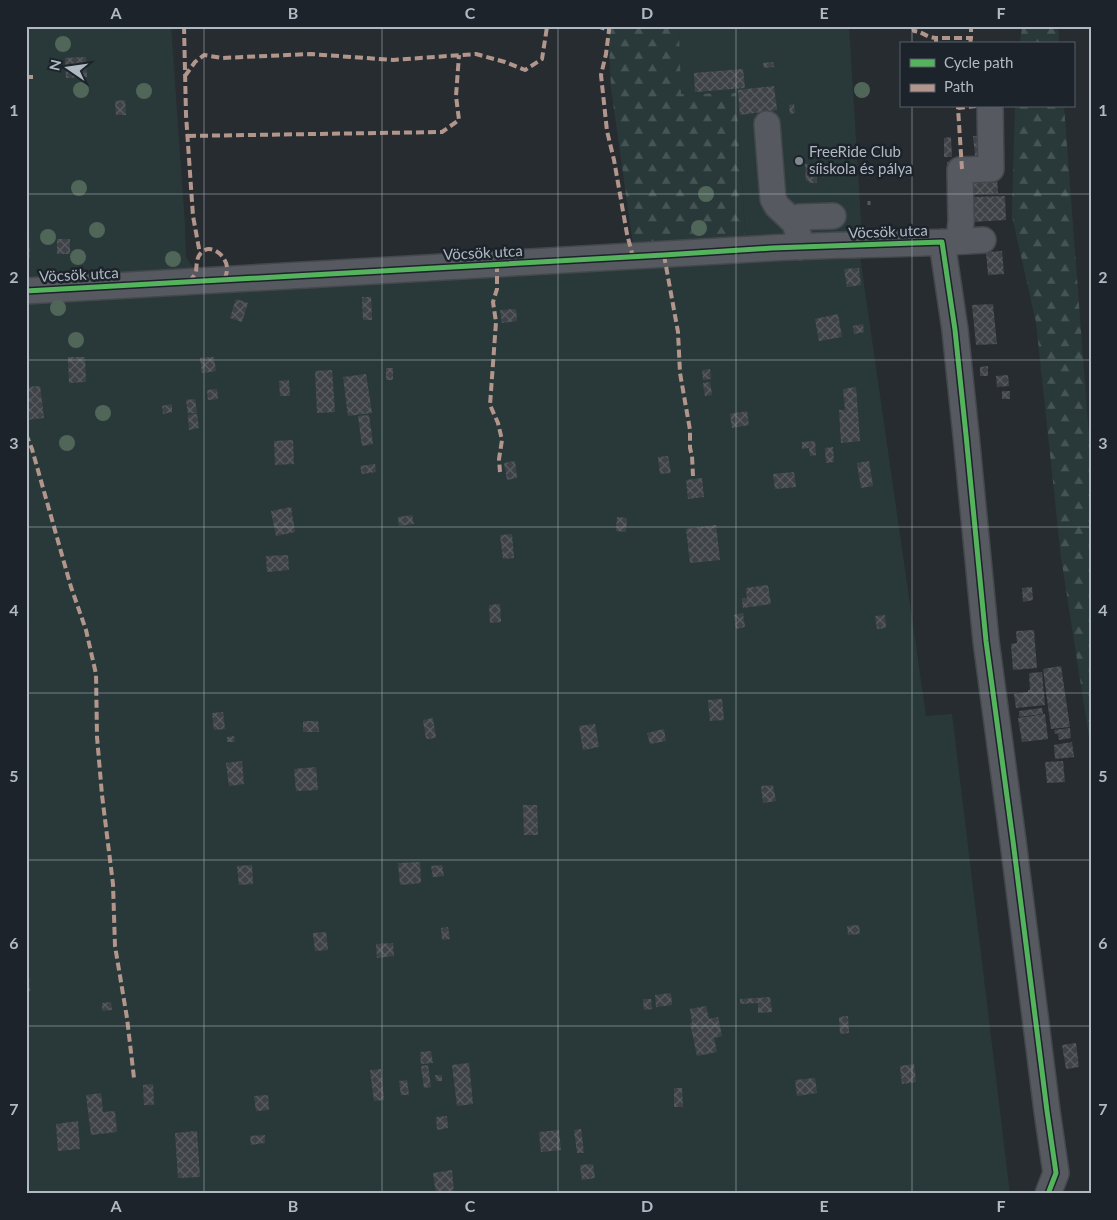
<svg xmlns="http://www.w3.org/2000/svg" width="1117" height="1220" font-family="Lato,sans-serif">
<style>
.forest{fill:url(#forest-firs)}
.green{fill:#293939}
.building{fill:url(#building-cross-hatch)}
.lines{fill:none;stroke-linecap:round;stroke-linejoin:round}
.minor-casing{stroke:#44484c;stroke-width:28}
.path{stroke:#555a5d;stroke-width:3;stroke-dasharray:4 4;stroke-linecap:butt}
.minor{stroke:#565a60;stroke-width:25}
.quiet{stroke:#b2968c;stroke-width:4;stroke-dasharray:8 4;stroke-linecap:butt}
.cycleway-casing{stroke:#1c232b;stroke-width:8}
.cycleway{stroke:#56b35d;stroke-width:5}
.tree{fill:#506658}
.grid{fill:none;stroke:#b1b9c3;stroke-width:1;stroke-opacity:0.55}
.poi-dot{fill:#818890;stroke:#1c232b;stroke-width:2}
.labels{text-anchor:middle;stroke-width:5;stroke-linejoin:round;paint-order:stroke}
.poi-label{font-size:15px;fill:#b1b9c3;stroke:#1c232b;text-anchor:start}
.street-label{font-size:15px;fill:#b1b9c3;stroke:#1c232b}
.neatline{fill:none;stroke:#b1b9c3;stroke-width:2}
.grid-label{font-size:16px;text-anchor:middle;font-weight:bold;fill:#b1b9c3}
</style>
<defs>
<pattern id="forest-firs" width="22" height="20" patternUnits="userSpaceOnUse" patternTransform="scale(1.25)"><rect width="22" height="20" fill="#293939"/><path d="M5 1l3.5 6h-7zM16 11l3.5 6h-7z" fill="#465454"/></pattern>
<pattern id="building-cross-hatch" width="8" height="8" patternUnits="userSpaceOnUse" patternTransform="scale(1.25)"><rect width="8" height="8" fill="#3f4348"/><path d="M0 0l8 8M0 8l8-8" fill="none" stroke="#585c61"/></pattern>
</defs>
<rect width="100%" height="100%" fill="#272c31"/>
<path class="forest" d="M608,26H679L682,94L736,92L746,244H633L611,88Z
M1022,26H1058L1059,44H1020Z
M1015,106H1064L1091,463V750L1061,557L1036,322L1012,216Z"/>
<path class="green" d="M26,26H171L185,224L186,257L209,290L357,283L860,256L926,716L952,714L1010,1194H26Z
M679,26H849L862,237L746,244L736,93L681,94Z"/>
<path class="building" d="M86,57L87,77L66,78L65,58Z
M773,62L774,67L764,68L763,63Z
M743,69L745,88L695,92L694,73Z
M774,86L777,110L740,115L738,90Z
M125,100L126,115H116L115,101Z
M794,104L795,113L790,114L789,105Z
M973,136H981L982,155L975,156Z
M951,137L952,157H944V138Z
M996,159L998,193L949,196L947,162Z
M805,164H809V177H817V183H809V181H806Z
M1005,196L1006,220L971,222L970,197Z
M26,237H29L30,258H26Z
M57,239H70V254H57Z
M1002,251L1004,274L988,275L986,252Z
M859,268L861,285L847,287L844,269Z
M362,297H371L372,320H363Z
M236,299L248,303L242,322L230,318Z
M993,304L997,344L976,345L972,305Z
M516,309L517,321L502,323L500,310Z
M838,314L842,337L819,341L815,319Z
M863,324L864,332L854,334L853,326Z
M68,357H85L86,382L69,383Z
M214,357L216,371L202,373L200,358Z
M988,366V376H980V367Z
M386,368H393V380H386Z
M710,369L711,379L703,380L702,370Z
M332,370L335,412L317,413L315,371Z
M366,374L372,413L348,416L343,377Z
M1008,375L1009,386L997,387L996,376Z
M289,380L290,396H280L279,381Z
M710,382L712,395L705,396L703,383Z
M40,386L44,418L26,420V387Z
M856,387L860,441L841,443L839,410H845L843,389Z
M217,389L218,399L208,400L207,390Z
M1002,391H1010V399H1002Z
M195,399L197,413L188,414L186,400Z
M172,404V412L163,414L162,406Z
M747,411L749,425L732,428L730,414Z
M197,414L199,428L189,430L188,415Z
M369,415L373,444L362,446L358,416Z
M293,440L294,464L275,465L274,441Z
M815,441L816,455L810,456L809,448L802,449V442Z
M833,447L834,462L826,463L825,448Z
M668,456L671,473L660,474L658,457Z
M515,461L517,478L507,480L504,463Z
M869,461L873,486L861,488L857,463Z
M375,464L376,472L362,474L360,466Z
M794,472L796,487L775,489L773,474Z
M702,478L704,497L688,499L686,480Z
M291,507L295,532L276,536L271,511Z
M412,515L414,524L399,526L398,517Z
M617,517L627,518L626,532L616,531Z
M716,525L720,560L690,563L686,529Z
M512,534L514,558L503,559L500,535Z
M288,555L289,570L267,572L266,556Z
M768,585L771,604L743,608L742,598H747L746,588Z
M1032,587L1033,600L1023,602L1022,588Z
M500,604L501,622L490,623L489,605Z
M743,613L745,627L736,629L734,615Z
M885,615L886,628L877,629L875,616Z
M1034,630L1037,668L1013,670L1011,644L1017,643L1016,631Z
M1061,666L1070,727L1051,729L1043,669Z
M1042,672L1045,705L1016,708L1014,694L1028,692V690H1030L1029,673Z
M722,699L724,720L710,721L708,700Z
M1042,708L1043,714L1019,717V711Z
M223,712L225,729L214,730L212,713Z
M1045,714L1048,739L1022,742L1018,718Z
M433,718L436,738L426,739L423,720Z
M303,721H318L319,732H303Z
M595,724L599,747L583,750L579,726Z
M1070,728L1071,738L1059,740L1058,733L1055,734L1054,730Z
M664,729L666,741L650,744L647,733Z
M234,736L235,742H227V737Z
M1072,742L1074,757L1055,759L1054,745Z
M242,761L244,784L229,786L226,763Z
M1063,761L1065,782L1047,783L1045,762Z
M316,767L318,790L296,791L294,769Z
M773,785L776,801L763,803L761,786Z
M523,805H537L538,835H524Z
M420,862L421,883L400,885L398,863Z
M252,865L253,884L239,885L237,866Z
M442,865L444,876L433,877L431,866Z
M859,925L860,934L848,935L847,926Z
M448,927L450,939L442,940L441,928Z
M326,932L328,950L315,951L313,933Z
M393,943L394,956L377,958L376,944Z
M26,976H29L30,991L26,992Z
M671,993L672,1005L656,1007L655,995Z
M770,997L772,1012L758,1013V1003L740,1004V999Z
M643,999H651L652,1009L644,1010Z
M111,1002L112,1010L102,1011V1003Z
M706,1006L709,1019L718,1017L722,1036L714,1038L717,1052L697,1056L690,1023H692L690,1009Z
M848,1016L849,1033L840,1034L839,1017Z
M1076,1043L1079,1067L1066,1069L1062,1045Z
M431,1051L433,1063L421,1064L420,1052Z
M469,1063L473,1104L457,1106L452,1065Z
M914,1064L916,1082L902,1084L900,1066Z
M428,1065L431,1087L424,1088L421,1066Z
M381,1069L384,1100L374,1101L370,1070Z
M435,1075H442V1081H436Z
M815,1078L817,1093L797,1096L795,1080Z
M407,1080L409,1095H401L399,1081Z
M153,1084L154,1105H144L143,1085Z
M674,1088H682L683,1107H674Z
M101,1093L103,1112L115,1111L117,1132L91,1135L86,1095Z
M268,1095L269,1110L256,1111L254,1096Z
M447,1116L448,1128L437,1130L436,1117Z
M78,1121L80,1149L58,1151L56,1124Z
M581,1129L584,1153H577L574,1130Z
M559,1130L561,1150L541,1152L539,1132Z
M197,1131L200,1177L178,1178L175,1133Z
M265,1135V1143L251,1145L250,1136Z
M593,1164L595,1178L582,1180L580,1165Z
M452,1170L454,1194H436L433,1173Z"/>
<g class="lines">
<defs>
<path id="minor" d="M767,124L773,199L777,206L795,223L800,241V247
M795,223L799,217L833,216
M959,241L961,221L960,170L991,169L990,106
M942,242L955,330L966,435L986,641L1013,841L1047,1111L1056,1173L1048,1194
M26,291C275,277 523,263 771,248C842,244 912,245 983,240"/>
</defs>
<use href="#minor" class="minor-casing"/>
<path class="path" d="M869,201V206"/>
<use href="#minor" class="minor"/>
<path class="quiet" d="M184,26L186,115L193,216L200,254
M597,26L609,30
M609,26V30L606,54L601,75L607,131L614,160L627,234L633,257
M913,26L914,31C924,32 925,37 936,38
M936,44V38H971
M970,44L971,38V26
M185,76L195,62L204,55L222,58L310,54L393,60L476,54L505,62L525,70L542,59L547,27L549,26
M26,77H33
M188,136L442,132L459,120L456,96L459,55
M962,169L958,108L976,106
M664,255L678,332L680,373L690,430V448L692,456L693,476
M497,264V289L493,302L496,322L490,405L498,423L502,440L499,459L500,472
M190,282C192,278 195,275 196,271C197,264 196,257 202,252C212,243 227,257 227,268C227,273 226,276 224,280
M26,434L32,449L71,587L86,630L96,674L97,737L102,795L113,884L115,946L127,1018L134,1078"/>
<defs>
<path id="cycleway" d="M26,291L664,255L772,248L942,242L955,330L966,435L986,641L1013,841L1047,1111L1056,1173L1048,1194"/>
</defs>
<use href="#cycleway" class="cycleway-casing"/>
<use href="#cycleway" class="cycleway"/>
</g>
<g class="tree">
<circle cx="63" cy="44" r="8"/>
<circle cx="81" cy="90" r="8"/>
<circle cx="862" cy="90" r="8"/>
<circle cx="144" cy="91" r="8"/>
<circle cx="79" cy="188" r="8"/>
<circle cx="706" cy="194" r="8"/>
<circle cx="699" cy="228" r="8"/>
<circle cx="97" cy="230" r="8"/>
<circle cx="48" cy="237" r="8"/>
<circle cx="78" cy="257" r="8"/>
<circle cx="173" cy="259" r="8"/>
<circle cx="58" cy="308" r="8"/>
<circle cx="76" cy="340" r="8"/>
<circle cx="103" cy="413" r="8"/>
<circle cx="67" cy="443" r="8"/>
</g>
<path class="grid" d="M204,26V1194M382,26V1194M558,26V1194M736,26V1194M912,26V44M912,106V1194M26,194H1091M26,360H1091M26,527H1091M26,693H1091M26,860H1091M26,1026H1091"/>
<circle class="poi-dot" cx="799" cy="161" r="5"/>
<g class="labels">
<g class="poi-label">
<text x="809" y="157">FreeRide Club<tspan x="809" dy="17">síiskola és pálya</tspan></text>
</g>
<g class="street-label">
<text transform="translate(888 232) rotate(-2)" y="5">Vöcsök utca</text>
<text transform="translate(483 253) rotate(-3)" y="5">Vöcsök utca</text>
<text transform="translate(79 275) rotate(-3)" y="5">Vöcsök utca</text>
</g>
</g>
<rect width="1117" height="1220" fill="none" stroke="#1c232b" stroke-width="55"/>
<rect x="900" y="42" width="175" height="65" fill="#1c232b" stroke="#585f68"/>
<rect x="910" y="59" width="25" height="8" fill="#56b35d" stroke="#585f68"/>
<text x="944" y="68" font-size="15" fill="#b1b9c3">Cycle path</text>
<rect x="910" y="84" width="25" height="8" fill="#b2968c" stroke="#585f68"/>
<text x="944" y="92" font-size="15" fill="#b1b9c3">Path</text>
<g transform="translate(68 68) rotate(283)" stroke="#1c232b" stroke-width="4" paint-order="stroke">
<path d="M0-4L9 19L0 12L-9 19Z" fill="#b1b9c3"/>
<text y="-8" font-size="14" font-weight="bold" text-anchor="middle" fill="#b1b9c3">N</text>
</g>
<rect x="28" y="28" width="1062" height="1164" class="neatline"/>
<g class="grid-label">
<text x="116" y="19">A</text>
<text x="293" y="19">B</text>
<text x="470" y="19">C</text>
<text x="647" y="19">D</text>
<text x="824" y="19">E</text>
<text x="1001" y="19">F</text>
<text x="14" y="116">1</text>
<text x="1103" y="116">1</text>
<text x="14" y="283">2</text>
<text x="1103" y="283">2</text>
<text x="14" y="449">3</text>
<text x="1103" y="449">3</text>
<text x="14" y="616">4</text>
<text x="1103" y="616">4</text>
<text x="14" y="782">5</text>
<text x="1103" y="782">5</text>
<text x="14" y="949">6</text>
<text x="1103" y="949">6</text>
<text x="14" y="1115">7</text>
<text x="1103" y="1115">7</text>
<text x="116" y="1212">A</text>
<text x="293" y="1212">B</text>
<text x="470" y="1212">C</text>
<text x="647" y="1212">D</text>
<text x="824" y="1212">E</text>
<text x="1001" y="1212">F</text>
</g>
</svg>
